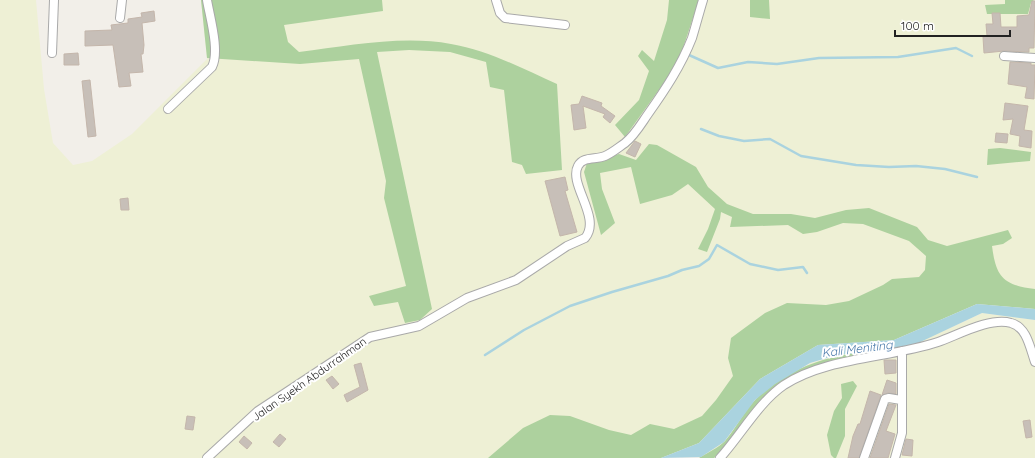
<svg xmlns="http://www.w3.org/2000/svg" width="1035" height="458" font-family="Quicksand,sans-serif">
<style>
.farmland{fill:#eef0d5}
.forest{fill:#add19e}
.water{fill:#aad3df}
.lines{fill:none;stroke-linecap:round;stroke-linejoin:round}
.stream{stroke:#aad3df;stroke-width:2.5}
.building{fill:#c7bfb8;stroke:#c4b6ab}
.minor-casing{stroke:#a9a9a9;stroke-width:10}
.minor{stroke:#fff;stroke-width:8}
.labels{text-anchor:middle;stroke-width:4;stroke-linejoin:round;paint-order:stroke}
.street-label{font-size:11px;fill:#222;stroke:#fff}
.water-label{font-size:12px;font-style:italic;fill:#4a7aab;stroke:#fff}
</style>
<rect width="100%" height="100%" fill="#f2efe9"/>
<path class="farmland" d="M0,0H36L44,89L53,143L73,165L92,161L132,134L207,59L201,0H1035V309L977,304L818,345L760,379L699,443L661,458H0Z
M982,313L1035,320V458H699L724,442L739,423L810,363L950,328Z"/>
<path class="forest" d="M201,0H382L383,11L284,25L288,42L299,52C348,46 402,35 451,44C488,50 523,69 557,84L562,170L526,174L522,165L512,162L504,90L490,87L486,62L450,52L409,50L377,52L432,309L420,320L405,323L398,302L374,306L369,296L406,286L384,198L386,181L359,59L300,64L207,58Z
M669,0H699L681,54L671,73L625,137L615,125L639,100L649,71L638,56L642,50L654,61L667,20Z
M750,0H769L770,19L750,17Z
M1005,0H1034L1031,3L1028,14H987L985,5L1005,4Z
M649,144L657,145L696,167L708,187L727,204L753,214H791L815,218L846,210L869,208L917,227L928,240L947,246L1008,230L1012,238L1003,244L992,246C996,277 1003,285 1035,289V309L977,304L894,340L818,345L760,379L699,443L661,458H488L523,428L550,415L570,416L609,430L631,435L650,424L674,429L702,416L716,400L733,376L728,358L731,338L765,313L787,303L826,305L849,301L883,285L892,279L919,277L925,270L926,256L909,241L863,224L843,223L817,232L803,234L788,225L730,227L732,217L721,212L720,219L707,252L698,249L708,229L715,209L688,184L672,195L640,204L631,167L600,173L602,189L615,223L601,235L584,172L587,163L619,154L636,160Z
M1000,148L1031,152L1030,161L987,165L988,149Z
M857,353L854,358L788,380L721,452L714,458H699C707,453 718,448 725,441C736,428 744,411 756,399C783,373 819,357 857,353Z
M853,381L857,386L845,409V436L836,458H834L831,455L827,435L834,411L842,398L841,384Z"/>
<path class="water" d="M977,304L1035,309V320L982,313L914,345L880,351L837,355L810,363L775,384L755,400L724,442L701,457L661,458L699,443L760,379L818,345L894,340Z"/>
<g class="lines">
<path class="stream" d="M689,55L718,68L748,62L777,64L819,58L898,57L956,48L972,56
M701,129L719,136L744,141L770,139L801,156L856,165L889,167L916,166L945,169L977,177
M485,355L524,330L570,306L612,292L668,276L682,270L699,266L709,259L717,245L750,264L778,270L803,267L807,273"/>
</g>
<path class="building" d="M1032,1H1035L1034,48H1029V52L1004,51L984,53L983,37L987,36L986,24H993L992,13H1000L1001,27H1017V16L1029,15Z
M154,11L155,21L142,23L144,45L143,54H141L143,72L129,73L131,86L119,87L113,45L85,46V31L112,30L111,25L128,23V19L142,17L141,13Z
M78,53L79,65H64V54Z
M1010,62L1031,63V65H1035L1034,99L1025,98L1027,87L1008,84Z
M90,80L96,136L88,137L82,81Z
M582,96L602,103L601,106L615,116L610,123L603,117L605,114L583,106L586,128L574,130L571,105L579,104Z
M1005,103L1028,106L1024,130L1032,131L1031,148L1019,146L1020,136L1010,134L1013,119L1003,120Z
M996,133L1008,134L1007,143L995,142Z
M635,141L641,144L635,157L626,153Z
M565,177L568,190L565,191L577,232L560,236L545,181Z
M128,198L129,210H121L120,199Z
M884,360H896V373L885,374Z
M361,363L368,390L347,402L344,395L360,387L354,365Z
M332,376L339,384L333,389L326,380Z
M887,380L896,383V394L888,393L882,395Z
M870,391L881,395L859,458H848L853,436L858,424H860Z
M889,404L896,405L886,431L895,434L888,458H870Z
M187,416L195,417L193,430L185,429Z
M1030,420L1032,437L1026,438L1023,421Z
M280,434L286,439L279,447L273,442Z
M244,436L252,443L247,449L239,442Z
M906,439L913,440L912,456L902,455Z"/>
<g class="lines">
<defs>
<path id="minor" d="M496,0L500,13L505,18L565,25
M120,18L122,0
M52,53L54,0
M1004,56L1035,58
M168,109L212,67C220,51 210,18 207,0
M207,458L258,411L370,337L419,326L467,298L516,280L567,246L585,238C602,218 568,184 578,166C583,156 596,160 605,156C612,153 619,147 625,143C635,135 641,124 648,114C665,90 681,66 692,38C696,25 699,13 703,0
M720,458C741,435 758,403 784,385C827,357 890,358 938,342C958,335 990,317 1011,323C1027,327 1030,348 1035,362
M864,458L885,399L889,398L901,400
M895,458L902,433V351"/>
</defs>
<use href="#minor" class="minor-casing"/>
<use href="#minor" class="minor"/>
</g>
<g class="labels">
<g class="street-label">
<text transform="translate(309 379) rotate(-35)" y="4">Jalan Syekh Abdurrahman</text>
</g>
<g class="water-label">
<text transform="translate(857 349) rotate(-7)" y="4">Kali Meniting</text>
</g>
</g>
<path d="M895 30v6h115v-6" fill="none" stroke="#222222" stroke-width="2"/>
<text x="901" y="30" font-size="12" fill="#222222" stroke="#ffffff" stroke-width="3" paint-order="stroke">100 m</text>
</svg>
